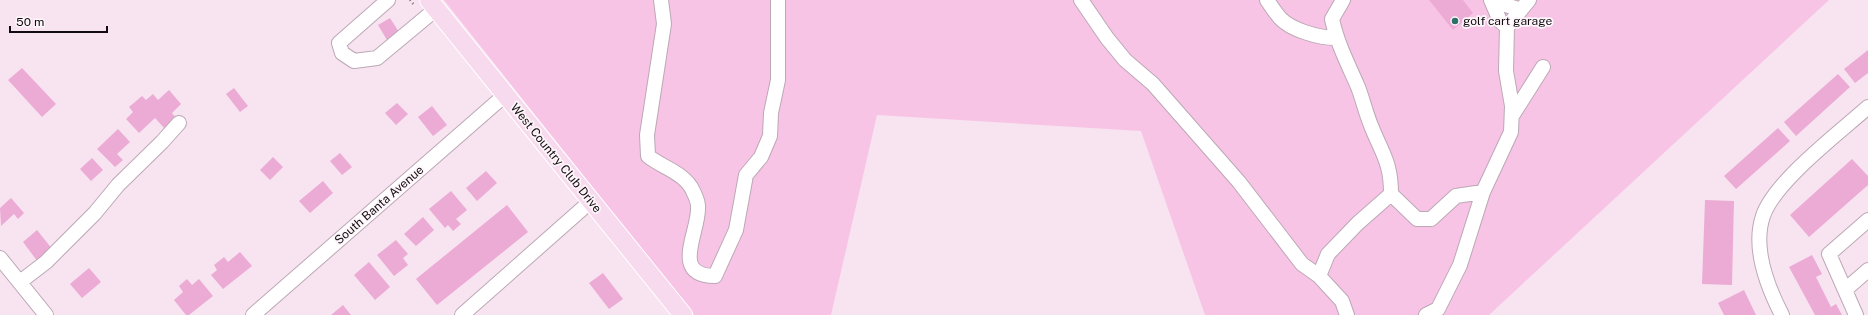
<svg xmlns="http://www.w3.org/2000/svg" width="1868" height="315" font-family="'Public Sans',sans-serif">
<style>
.green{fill:#f8c4e6}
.building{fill:#ebabd5}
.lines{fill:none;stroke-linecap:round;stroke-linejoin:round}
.minor-casing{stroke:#bca8b5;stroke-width:16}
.major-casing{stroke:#fff;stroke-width:20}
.path{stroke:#7e7179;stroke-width:2.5;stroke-dasharray:1 3;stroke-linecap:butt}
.minor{stroke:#fff;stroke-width:14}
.major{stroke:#f7daed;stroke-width:18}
.poi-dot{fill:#2b7167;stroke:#fdf5fa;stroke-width:1.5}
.labels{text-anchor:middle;stroke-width:3.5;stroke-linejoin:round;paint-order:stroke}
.poi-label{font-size:12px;fill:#110b0f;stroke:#fdf5fa;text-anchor:start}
.street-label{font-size:12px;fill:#110b0f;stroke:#fdf5fa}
</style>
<rect width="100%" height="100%" fill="#f8e3f0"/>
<path class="green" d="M444,0H1829L1489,315H1205L1141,131L877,115L831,315H694Z"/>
<path class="building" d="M1429,0H1463L1473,13L1453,30Z
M390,18L399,32L387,40L378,25Z
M1868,50V73L1855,83L1844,69Z
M22,68L56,104L42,117L8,80Z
M1838,74L1850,87L1796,136L1784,122Z
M234,88L248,106L240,112L226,94Z
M169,90L181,104L172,113L176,118L165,129L155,118L139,133L126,119L133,112L129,107L142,96L146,100L153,94L158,100Z
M397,103L408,114L396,125L385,113Z
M432,106L447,125L433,136L418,117Z
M1778,128L1790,141L1736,189L1724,176Z
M118,129L130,142L117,154L123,160L115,167L97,149Z
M340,153L352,167L342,175L330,161Z
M273,157L283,167L270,180L260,170Z
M92,158L103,170L91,181L80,169Z
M1852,159L1868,176V185L1809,237L1790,215Z
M486,171L497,183L477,201L466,188Z
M323,181L333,193L310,213L299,201Z
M451,191L467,210L456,219L461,224L453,231L448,225L445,228L429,209Z
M11,198L24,213L18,219L14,214L1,226L0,208Z
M1705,200L1734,201L1732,285L1702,284Z
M507,205L528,232L437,305L416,279Z
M423,217L434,230L416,246L404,234Z
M37,230L53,250L38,262L23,242Z
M396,240L408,254L403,258L408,265L394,276L377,255Z
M240,252L252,266L223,289L211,275L217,270L214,265L224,257L228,262Z
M1812,255L1822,274L1816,277L1831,307L1836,304L1842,315H1815L1789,267Z
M369,262L390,287L375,300L354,275Z
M89,268L101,282L82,298L70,284Z
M603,273L623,299L609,309L589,283Z
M187,279L192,285L199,279L213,296L189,315H186L174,300L183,292L179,286Z
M1744,290L1756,315H1724L1718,303Z
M343,305L351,315H331Z"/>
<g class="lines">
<defs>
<path id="minor" d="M388,0L339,43L342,53L354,61L377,58L436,9
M661,0L664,24L647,135L648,156C663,168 685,173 693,191C695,195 698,201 698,206C700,231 669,276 715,276L736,230L746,175L761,157L770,136L771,113L778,80V0
M1081,0L1107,38L1125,60L1153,84L1239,182L1302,264L1319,276L1342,301L1347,315
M1267,0C1271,6 1275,12 1280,18C1291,30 1319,38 1336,38
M1343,0L1332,19C1337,43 1348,64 1358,87C1363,100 1366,114 1372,128C1383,155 1391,163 1391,194L1417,219H1431L1456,196L1483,192L1460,265L1438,309L1426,315
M1491,0L1500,21L1507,27
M1491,0L1521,10
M1512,116L1543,67
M1483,192L1511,132L1512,106L1506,71L1507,27L1529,0
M0,258L46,315
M1319,276L1328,254L1358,223L1391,194
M20,282L46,262L95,213L118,185L162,142L179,123
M1845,290L1868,270
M253,315L505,95
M462,315L591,201
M1782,315C1767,286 1752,248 1763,216C1774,182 1840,132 1868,107
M1856,315L1829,254L1868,220"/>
<path id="major" d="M429,0L683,315"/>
</defs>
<use href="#minor" class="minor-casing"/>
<use href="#major" class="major-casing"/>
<path class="path" d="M410,0L415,6"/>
<use href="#minor" class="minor"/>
<use href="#major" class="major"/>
</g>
<circle class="poi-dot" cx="1455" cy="21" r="4"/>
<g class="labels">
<g class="poi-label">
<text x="1463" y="25">golf cart garage</text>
</g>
<g class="street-label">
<text transform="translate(556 158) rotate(51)" y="4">West Country Club Drive</text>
<text transform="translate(379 205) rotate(-41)" y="4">South Banta Avenue</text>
</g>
</g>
<path d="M10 26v6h97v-6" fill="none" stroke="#110b0f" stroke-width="2"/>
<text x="16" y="26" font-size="12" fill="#110b0f" stroke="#fdf5fa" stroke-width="3" paint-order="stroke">50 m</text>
</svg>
